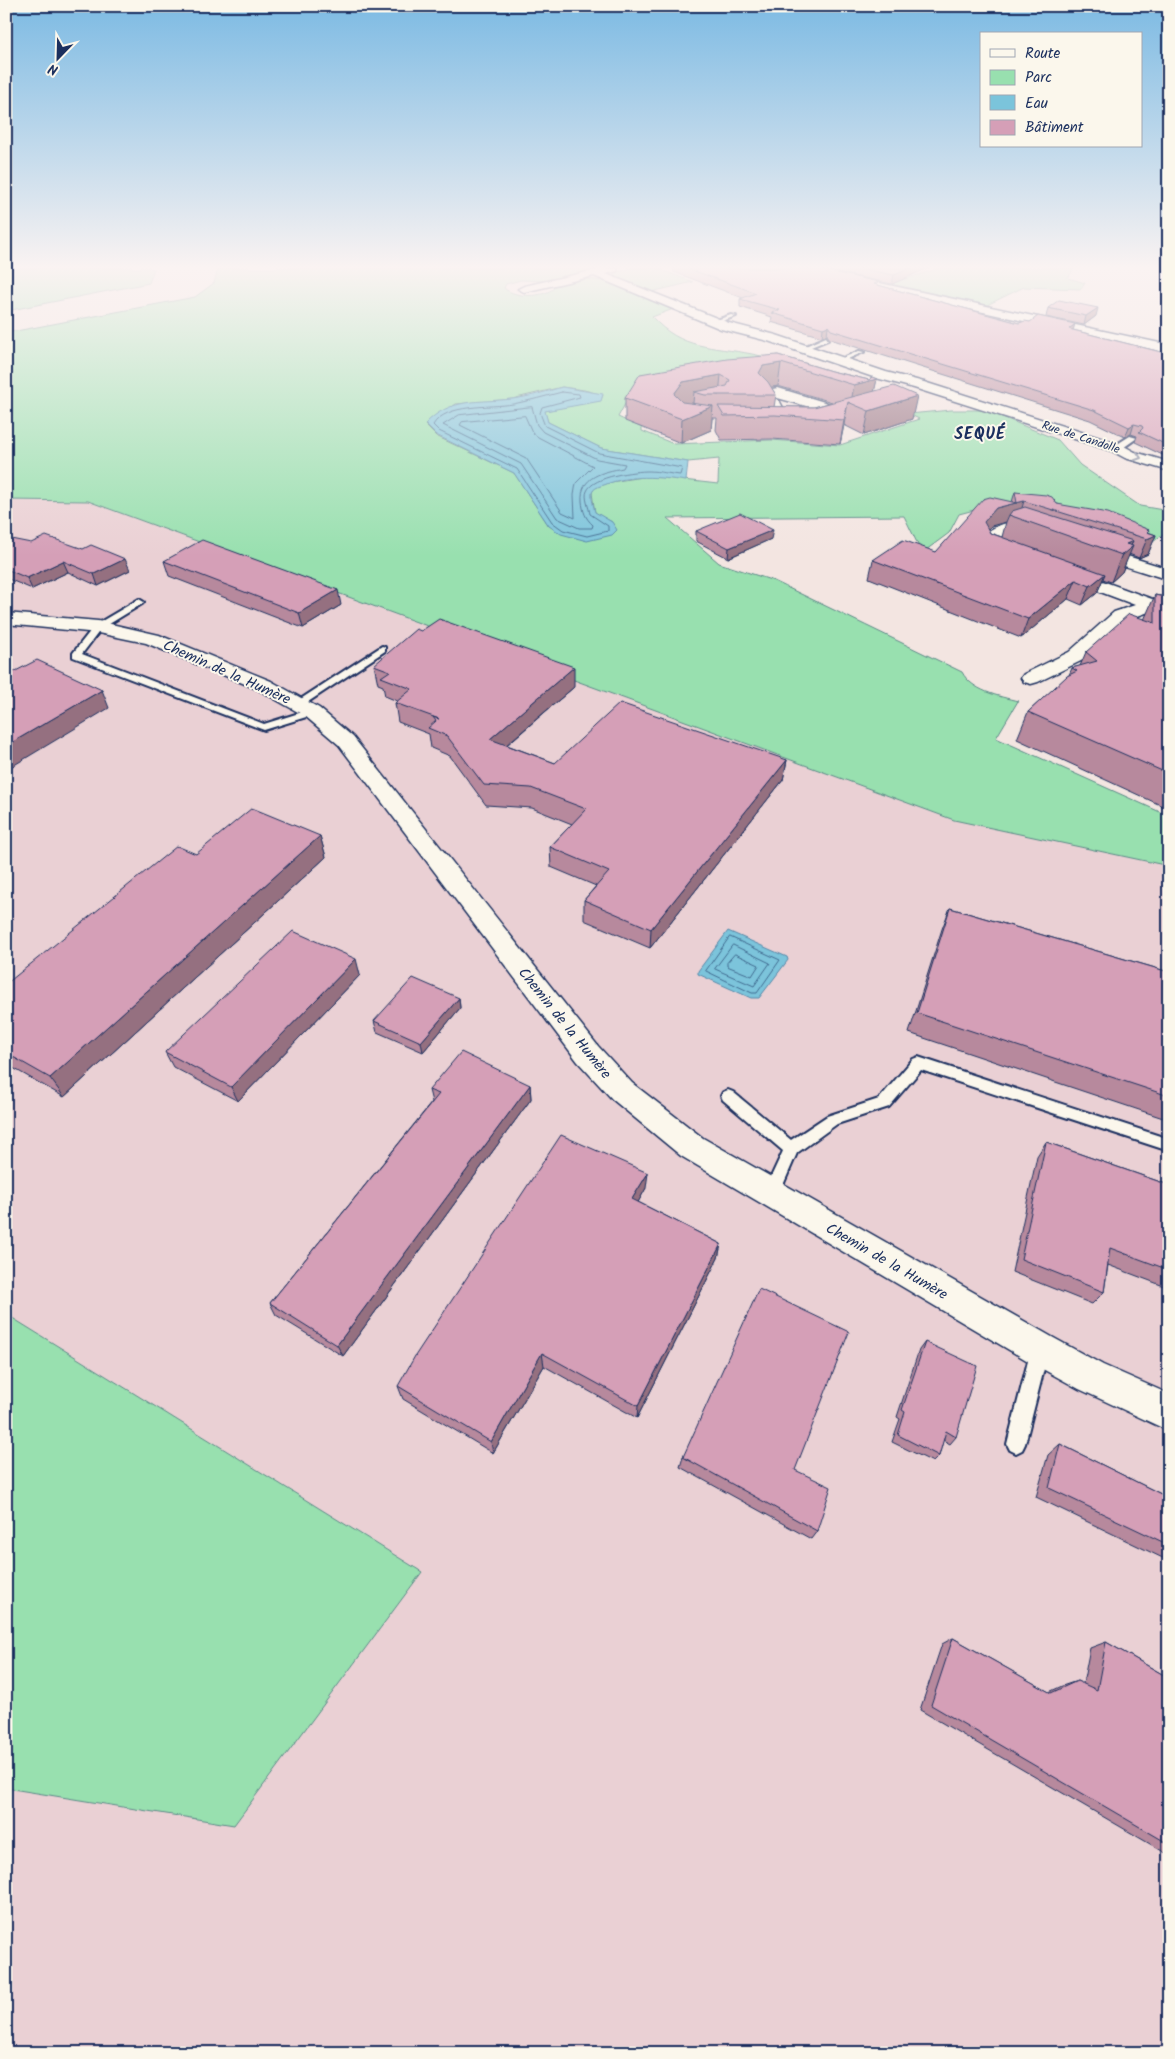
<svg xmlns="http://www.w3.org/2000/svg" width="1175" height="2059" font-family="Kalam,sans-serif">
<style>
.built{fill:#ead0d4}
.green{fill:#98e0af;stroke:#5a8886;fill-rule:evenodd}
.water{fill:#7bc4db;stroke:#5588a9}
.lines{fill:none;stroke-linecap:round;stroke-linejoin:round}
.shore{stroke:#416b90;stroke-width:1}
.lane-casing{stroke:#1b2f5e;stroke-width:4}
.street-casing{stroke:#1b2f5e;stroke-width:3}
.lane{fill:#fbf7ec;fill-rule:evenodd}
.street{fill:#fbf7ec;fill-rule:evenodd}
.wall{fill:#b7899d;stroke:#1b2f5e;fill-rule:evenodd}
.shaded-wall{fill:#956f80;stroke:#1b2f5e}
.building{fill:#d59fb7;stroke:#1b2f5e}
.oneway{stroke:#8b93a5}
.labels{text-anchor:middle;stroke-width:4;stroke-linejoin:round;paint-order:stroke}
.far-street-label{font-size:12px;fill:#1b2f5e;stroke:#fbf7ec}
.street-label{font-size:15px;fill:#1b2f5e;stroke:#fbf7ec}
.far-district-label{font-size:16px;font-weight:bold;letter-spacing:1px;fill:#1b2f5e;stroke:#fbf7ec}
</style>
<rect width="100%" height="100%" fill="#f3e5e1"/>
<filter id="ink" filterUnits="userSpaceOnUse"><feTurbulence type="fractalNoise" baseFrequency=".02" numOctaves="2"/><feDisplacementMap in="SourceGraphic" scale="10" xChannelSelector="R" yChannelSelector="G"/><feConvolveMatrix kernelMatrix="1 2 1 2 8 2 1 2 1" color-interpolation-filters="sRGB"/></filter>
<g filter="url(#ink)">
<path class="built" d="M6,500L88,501L954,820L1169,866V2053H6V1788L234,1825L422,1572L6,1314Z"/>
<path class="green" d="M6,268H150L154,269L149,283L6,311Z
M216,268H603L544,281L521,280L506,284L504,288C515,298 543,298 554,288L551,286C595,267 635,292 676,308L652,317C682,350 712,346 752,354C765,356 777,361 789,365L625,404L618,417L642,428V431L674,444L771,440L840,445L919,419L909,414L951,410H985L1058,440L1080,465L1140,506L1169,511V536L1163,534L1153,542L993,505L959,514L949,533L922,553L904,516L667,518L719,563L774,581L962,672C972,691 998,696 1018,701L996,738L1169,816V866L954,820L88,501L6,500V330L16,331L195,297L214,283L218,269ZM562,387L584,390L603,395L601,400L544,411L548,422L601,448L688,462L719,459L718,484L648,476L611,482L594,488L592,493L595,513L612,522L549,526L514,473L436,436L425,425L456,404L512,399Z
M633,268H656L693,282L651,292L615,278L613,275L617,272Z
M940,268H1074L1068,278L1085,283L1081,289L1024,287L987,305L890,284Z
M6,1314L422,1572L234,1825L6,1788Z"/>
<path class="water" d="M562,387L603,394L601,401L545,411L548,422L601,448L688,462L686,481C658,477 631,474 604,485C600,486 593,488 592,493C591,498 594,507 595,512L612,522L617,530L612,535L587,541L561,534L549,526L514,473L436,435L425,424C451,397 478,403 512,399C529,397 545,392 562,387Z
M728,931L787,957L788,960L759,998H751L698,974V971Z"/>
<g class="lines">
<path class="shore" d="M562,392L579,394L580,397L542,407L540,413L545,426L599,453L682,468L680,475C670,474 659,471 649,471C635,471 593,476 587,491C584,497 589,507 590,514L608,526V531L587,536L563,530L552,522L517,469L439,431L433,425C446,403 490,408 513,404C529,401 546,396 562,392Z
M532,407L537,425L543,432L597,459L625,464L623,468C603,472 580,476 582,501C583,511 585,518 593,525L592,528H579L557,518L521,464L443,425L459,415Z
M525,416L532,432L538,437L593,466L576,483L574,495L575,518L562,512L526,458L460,425L462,422Z
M730,937L780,960L757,993H752L706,971Z
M733,945L770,963L754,986L715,969Z
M735,954L759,965L752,976L727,966V963Z"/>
<defs>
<path id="lane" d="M731,315L736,316L717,323L714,321Z
M826,337L828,340L806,349L801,348Z
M859,351L864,352L843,361L838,360Z
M1130,436L1137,438L1120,450H1114V446Z
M139,599L144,602L142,604L101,629L82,654L264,724L312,709L317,712L316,714L264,730L73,657V653L95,625Z
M382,646L385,647V651L302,706L298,707L293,704Z
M918,1057L1169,1139V1151L921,1070L889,1107L837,1124L797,1153L777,1199L771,1201L765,1199L763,1194L783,1151L723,1100L721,1096L723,1092L728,1090L733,1092L791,1140L827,1116L879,1099L913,1059Z
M1040,1341L1046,1343L1049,1349L1025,1444L1022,1450L1016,1453L1010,1450L1007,1444L1031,1349L1034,1343Z"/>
<path id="street" d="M605,268H617V271L606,274L729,323L776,335L886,372L924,382L1122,445L1135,452L1169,462V471L1125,458L1112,451L914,388L876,378L768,341L721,329L594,276L524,292L518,289L524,286Z
M792,268H809L1169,345V353L793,270Z
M778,388L854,411L856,414L849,418L774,397L780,402L792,425L790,428H780L767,404L758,396L761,391Z
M1013,522C1023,523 1043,525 1049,534L1047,538C1027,543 1017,521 997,541L1018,549L1020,553L1018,557C1005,560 986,551 980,540C988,529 999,524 1013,522Z
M1092,545L1169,569V580L1086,554L1084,550L1086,546Z
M1064,567L1152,599L1160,597L1166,598L1169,602L1166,606L1126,620L1083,660L1038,682L1031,684L1024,682L1021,678L1024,674L1069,652L1114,612L1135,605L1058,576L1055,572L1058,568Z
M6,613L98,621L159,635L271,681L319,708L353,737L598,1046L632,1083L703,1138L1052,1337L1103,1365L1169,1394V1431L1079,1389L1028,1361L681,1156L612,1099L578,1062L339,745L305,716L257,689L146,643L98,633L6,624Z"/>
</defs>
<use href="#lane" class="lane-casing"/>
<use href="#street" class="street-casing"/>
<use href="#lane" class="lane"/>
<use href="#street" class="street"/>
</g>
<path class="wall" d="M674,268H814L1019,323L1030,322L1073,330L1169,354V458L1135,442L1137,436L1131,434L1125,437L1090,420L830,339L827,335L822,337L771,322L772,317L740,307V299L743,298L674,272Z
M816,268H928L892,284Z
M1048,308L1096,316L1084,325L1046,317Z
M778,355L831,371L869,380L877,379L874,391L912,419L864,435L844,425L840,444L772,439L721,440L716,430L717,418H712L711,430L681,443L625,421V398ZM778,386L832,402L814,407H774L776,395L771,387Z
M1015,492L1149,530L1148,532L1156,535L1148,554L1139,558L1129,554L1122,572L1111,582L1103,579L1097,593L1082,605L1068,599L1021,638L869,578L873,560L936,552L1012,502ZM1006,522L1002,537L990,533L988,529L991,526Z
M696,531L771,539L728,558L696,541Z
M6,538L130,570L98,586L68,572L32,589L6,578Z
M164,561L341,605L303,628L169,576Z
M1155,595L1169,598V809L1017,739L1028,712L1069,675L1072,668L1080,666L1086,652L1144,620Z
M374,665L574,687L507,745L555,763L787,760L783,780L650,948L584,920V900L596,886L551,867L550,847L572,824L532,808L486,805L450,756L431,748L429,734L398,722L395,703L397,701L385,696L383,686L378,684Z
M320,836L326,857L64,1097L6,1064V984L196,854Z
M950,908L1169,972V1120L909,1033L942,929Z
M360,975L238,1101L173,1067L165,1052Z
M459,998L460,1008L423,1052L377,1032L374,1021Z
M530,1085L531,1099L343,1356L276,1315L270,1303L432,1102L429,1090Z
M1046,1142L1169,1185V1288L1108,1265L1104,1292L1092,1304L1012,1272L1037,1156Z
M646,1188L638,1202L721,1244L718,1258L637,1418L544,1366L493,1453L403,1399L398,1386Z
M925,1342L956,1437L950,1444L943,1440L939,1456L933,1462L892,1442L900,1419L897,1417L919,1350Z
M1060,1444L1169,1498V1561L1036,1497L1048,1455Z
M683,1457L795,1470L817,1531L811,1539L680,1467Z
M953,1638L1049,1692L1062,1686L1077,1681L1083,1684L1090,1648L1106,1642L1169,1678V1855L920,1710L942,1644Z"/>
<path class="shaded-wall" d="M911,268H928L892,284L894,275Z
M1098,308L1096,316L1084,325L1086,316Z
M1075,324L1072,334L1069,329Z
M828,326L827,335L822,337L823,328Z
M781,363L778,386L761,389L759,373L763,366Z
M721,375L719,395L694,392L693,403L682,405L674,394L683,382Z
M877,379L872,402L851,403L854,385Z
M917,396L912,419L864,435L869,411Z
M848,402L844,425L840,444L844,420Z
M713,406L711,430L681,443L682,419Z
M1134,424L1131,434L1125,437L1129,427Z
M1024,501L1019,518L1009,515L1006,522L991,526L978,540L984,522L996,508Z
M773,530L771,539L728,558L729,548Z
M1156,535L1148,554L1139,558L1147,539Z
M1133,541L1129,550L1133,546L1122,572L1111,582L1126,544Z
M125,559L130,570L98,586L94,574Z
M63,561L68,572L32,589L27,578Z
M1105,574L1097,593L1082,605L1090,586Z
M1076,580L1068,599L1021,638L1028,619Z
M338,590L341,605L303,628L299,613Z
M574,667V687L491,758L490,739Z
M102,690L109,708L6,770V746Z
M787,760L783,780L650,948L651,929Z
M320,836L326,857L64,1097L50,1078Z
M356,959L360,975L238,1101L231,1087Z
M459,998L460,1008L423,1052L421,1042Z
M530,1085L531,1099L343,1356L337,1345Z
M648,1173L646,1188L631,1215L632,1199Z
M721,1244L718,1258L637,1418L638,1406Z
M542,1353L544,1366L493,1453L491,1442Z"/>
<path class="building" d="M686,268H814L879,282L874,284L1019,323L1025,321L1030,322L1038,316L1075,324L1069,329L1169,354V446L1139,432L1143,428L1142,426L1134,424L1129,427L1094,410L831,330L828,326L823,328L772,313L780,310L740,299L756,293Z
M858,268H911L894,275Z
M1059,300L1098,308L1086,316L1048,308Z
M778,355L831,371L869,380L872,377L877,379L854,385L781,363L763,366L759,373L768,382L776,395H705L694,392L727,386L730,380L721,375L683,382L674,394L682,402L713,406L682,419L625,398L640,374L727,359Z
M894,386L917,396L869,411L848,402L844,420L775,415L724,416L718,406L814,407Z
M1015,492L1046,495L1052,497L1057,504L1108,513L1149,530L1147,532L1156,535L1147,539L1024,501L996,508L984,522L990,533L1105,574L1090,586L1076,580L1028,619L873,560L903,540L936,552L983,499L990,497L1017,503Z
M1025,507L1133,541L1126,544L1133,546L1122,555L1009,515L1012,511Z
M740,513L773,530L729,548L696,531Z
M46,536L83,549L91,545L125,559L94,574L63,561L27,578L6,569V538L31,543Z
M202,540L338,590L299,613L164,561Z
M1155,595L1169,598V774L1028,712L1067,676L1077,671L1072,668L1097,661L1086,652L1129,614L1155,623Z
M439,619L574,667L490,739L555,763L620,703L787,760L651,929L584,900L609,872L550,847L586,809L531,788L484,785L447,736L428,728L436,721L433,717L439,719L395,703L412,689L381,677L390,671L374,665L416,629L421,631Z
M37,660L102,690L6,746V676Z
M252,808L320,836L50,1078L6,1053V984L177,846L196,854Z
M950,908L1169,972V1096L917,1013Z
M293,931L356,959L231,1087L165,1052Z
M413,978L459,998L421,1042L374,1021Z
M461,1052L530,1085L337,1345L270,1303L439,1094L429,1090Z
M561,1135L648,1173L632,1199L721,1244L638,1406L542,1353L491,1442L398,1386L415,1356Z
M1046,1142L1169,1185V1270L1110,1248L1104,1292L1021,1259Z
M759,1289L849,1332L795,1470L831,1487L817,1531L683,1457Z
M925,1342L977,1366L956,1437L946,1431L939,1456L898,1435L905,1412L902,1410Z
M1060,1444L1169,1498V1545L1049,1488Z
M953,1638L1051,1693L1077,1681L1097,1690L1106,1642L1169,1678V1844L931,1705Z"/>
<defs><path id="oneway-chevron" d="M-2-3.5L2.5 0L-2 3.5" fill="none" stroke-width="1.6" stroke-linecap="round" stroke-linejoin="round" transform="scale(1.25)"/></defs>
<use class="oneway" href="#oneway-chevron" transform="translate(1138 457) rotate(18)"/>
</g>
<linearGradient id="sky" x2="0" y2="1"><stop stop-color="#7cbae3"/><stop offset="0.48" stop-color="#faf3f2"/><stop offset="1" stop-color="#faf3f2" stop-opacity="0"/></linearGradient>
<rect width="1175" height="556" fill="url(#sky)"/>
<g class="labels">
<g class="far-street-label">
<text transform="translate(1081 437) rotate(18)" y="4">Rue de Candolle</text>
</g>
<g class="street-label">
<text transform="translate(227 672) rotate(24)" y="5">Chemin de la Humère</text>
<text transform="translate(565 1023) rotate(51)" y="5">Chemin de la Humère</text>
<text transform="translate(887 1261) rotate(30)" y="5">Chemin de la Humère</text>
</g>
<g class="far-district-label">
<text x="980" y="439">SEQUÉ</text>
</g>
</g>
<rect width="1175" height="2059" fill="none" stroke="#fbf7ec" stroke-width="25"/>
<rect x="12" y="12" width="1150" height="2034" fill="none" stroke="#1b2f5e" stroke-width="2" filter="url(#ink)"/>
<rect x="980" y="32" width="162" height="115" fill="#fbf7ec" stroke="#a1a7b3"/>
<rect x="990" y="49" width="25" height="8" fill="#fbf7ec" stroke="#a1a7b3"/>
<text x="1025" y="58" font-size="15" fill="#1b2f5e">Route</text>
<rect x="990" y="70" width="25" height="15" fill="#98e0af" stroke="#a1a7b3"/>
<text x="1025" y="82" font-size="15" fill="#1b2f5e">Parc</text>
<rect x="990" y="95" width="25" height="15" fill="#7bc4db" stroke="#a1a7b3"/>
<text x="1025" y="108" font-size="15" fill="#1b2f5e">Eau</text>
<rect x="990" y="120" width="25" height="15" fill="#d59fb7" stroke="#a1a7b3"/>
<text x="1025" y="132" font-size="15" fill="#1b2f5e">Bâtiment</text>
<g transform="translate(58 58) rotate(203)" stroke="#fbf7ec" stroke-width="4" paint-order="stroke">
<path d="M0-4L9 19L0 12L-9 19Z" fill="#1b2f5e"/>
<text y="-8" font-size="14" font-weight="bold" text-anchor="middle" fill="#1b2f5e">N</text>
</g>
</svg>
